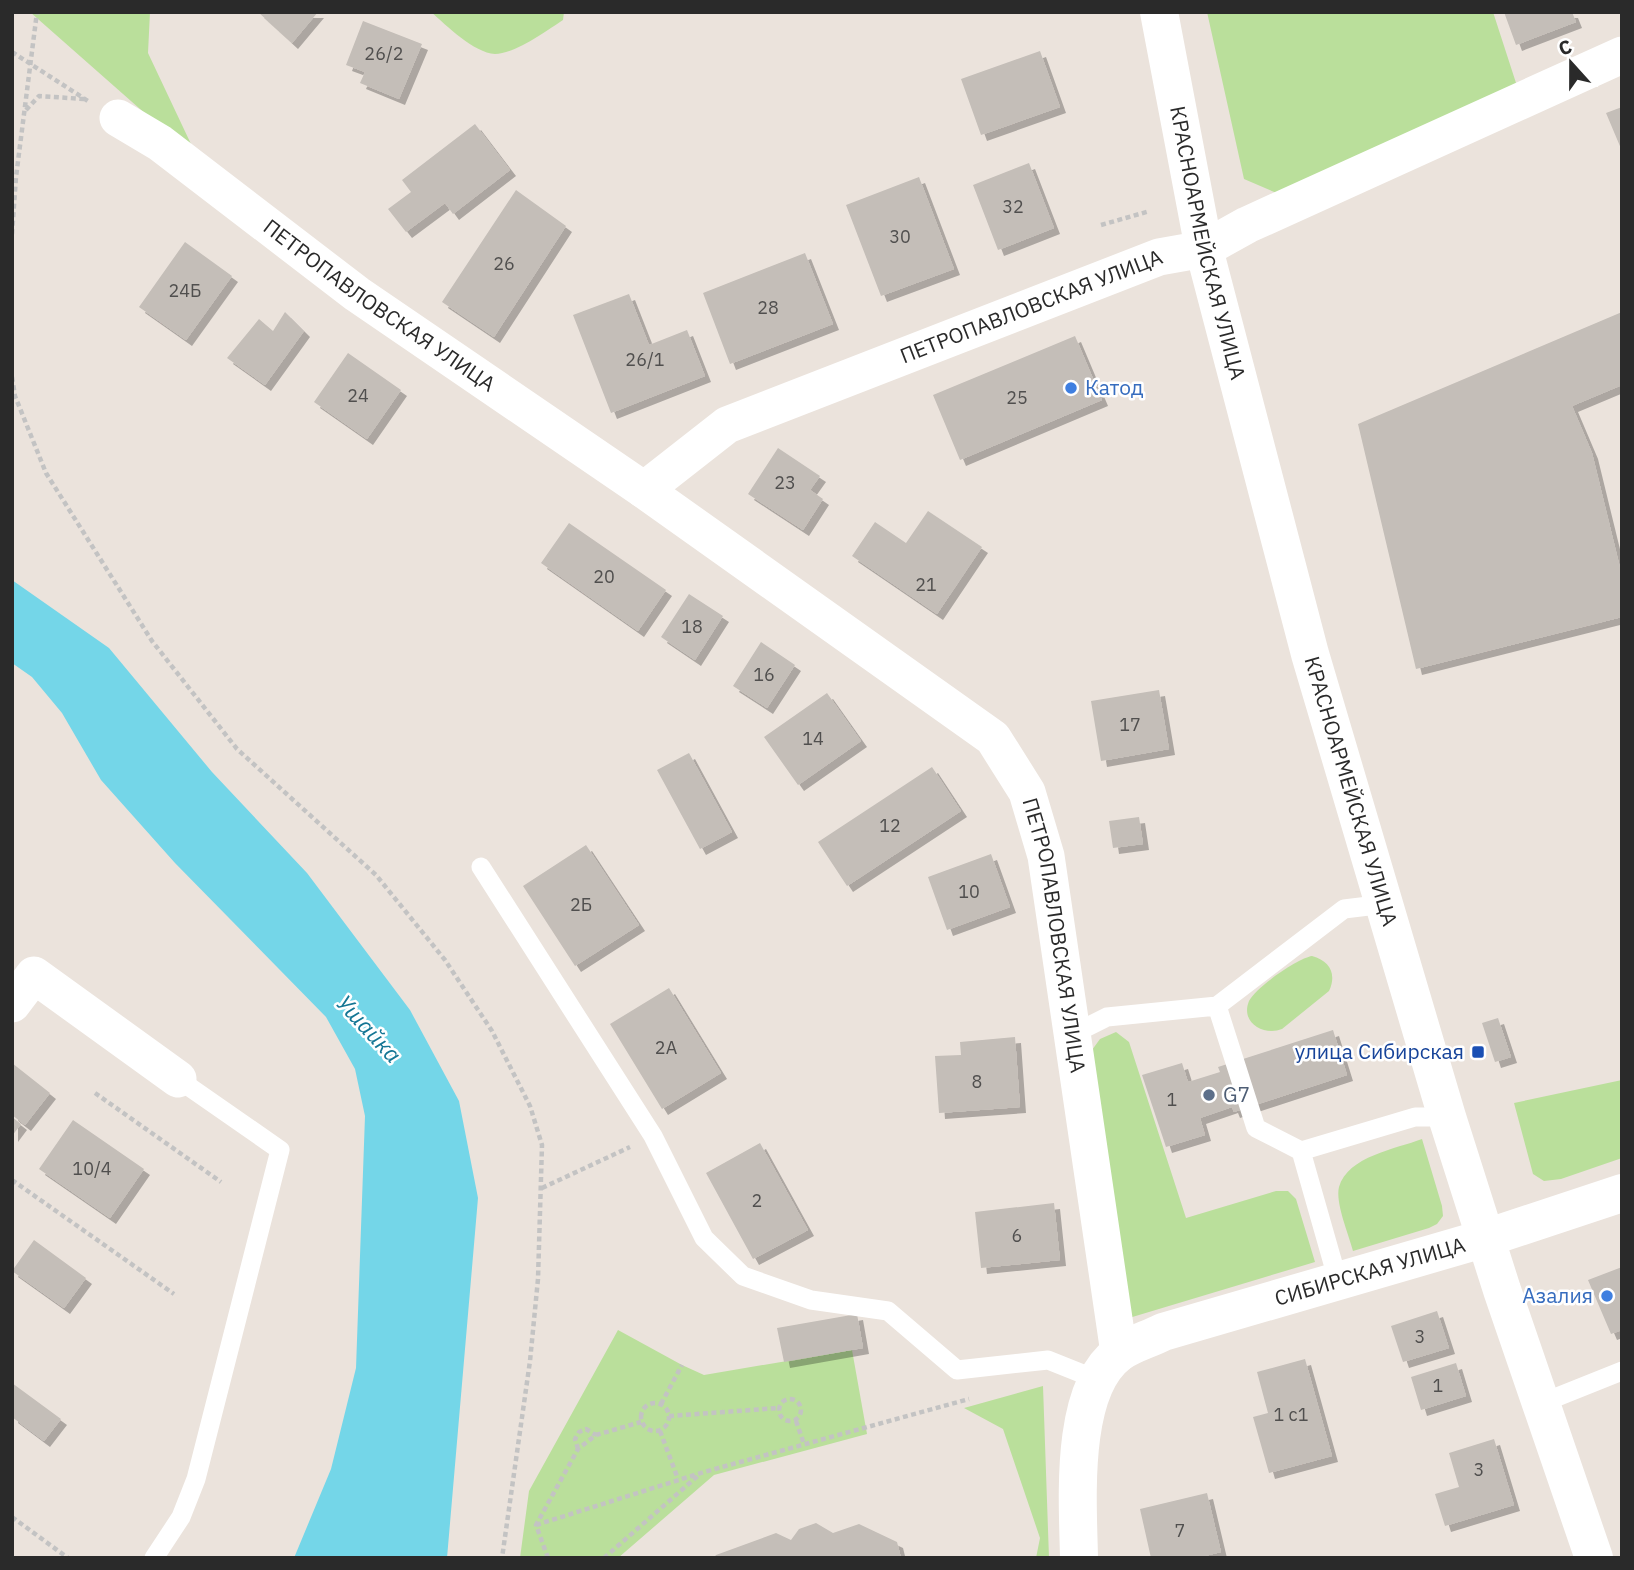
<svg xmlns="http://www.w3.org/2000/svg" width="1634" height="1570" font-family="'IBM Plex Sans',sans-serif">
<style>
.green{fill:#badf9b}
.water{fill:#74d6e8}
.building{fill:#c4beb8;filter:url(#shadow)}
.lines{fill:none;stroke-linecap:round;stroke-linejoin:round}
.path{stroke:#c3c3c3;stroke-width:4.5;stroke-dasharray:5 3.5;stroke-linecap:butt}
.service{stroke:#fff;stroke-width:19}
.minor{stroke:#fff;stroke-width:37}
.secondary{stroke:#fff;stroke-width:38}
.shop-dot{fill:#3f7fe0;stroke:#fff;stroke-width:2.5}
.transit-dot{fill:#1a4fb4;stroke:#fff;stroke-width:2.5}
.service-dot{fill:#5c6f8a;stroke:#fff;stroke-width:2.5}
.labels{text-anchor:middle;stroke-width:5;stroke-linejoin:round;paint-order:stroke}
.number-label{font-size:18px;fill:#504f4e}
.street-label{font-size:21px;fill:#2a2a2a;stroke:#fff}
.shop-label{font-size:21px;fill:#366cbe;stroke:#fff;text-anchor:start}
.transit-label{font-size:21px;fill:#164399;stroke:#fff;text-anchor:end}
.service-label{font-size:21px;fill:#4e5e75;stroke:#fff;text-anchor:start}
.water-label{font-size:23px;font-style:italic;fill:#147694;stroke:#fff}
</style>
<defs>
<filter id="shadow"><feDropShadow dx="6" dy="6" stdDeviation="0" flood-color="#0004"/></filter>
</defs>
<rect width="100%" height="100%" fill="#ebe3dc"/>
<path class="green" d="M30,12H150L148,53L199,161Z
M431,12H564L563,20C546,31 515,54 495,54C474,53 446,25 431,12Z
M1207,12H1493L1517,86L1279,194L1244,179Z
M1312,956C1330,961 1337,974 1329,991L1282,1029C1264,1036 1240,1023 1249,1001C1255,988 1298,958 1312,956Z
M1116,1032L1129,1042L1186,1218L1276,1191H1288L1296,1199L1315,1262L1129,1318L1092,1050L1100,1039Z
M1622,1080V1158L1561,1179L1544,1181L1533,1174L1514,1103Z
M1422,1139L1442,1206L1443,1216L1437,1224L1429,1228L1353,1251C1349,1235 1335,1203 1339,1187C1348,1156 1396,1149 1422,1139Z
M618,1330L682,1365L704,1375L852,1350L867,1434L714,1475L618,1558H520L529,1491Z
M1043,1386L1049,1558H1036L1040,1538L1003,1429L964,1408Z"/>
<path class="water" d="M12,580L109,648L212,772L307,873L410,1010L459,1101L478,1198L447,1558H294L331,1469L356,1368L365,1116L355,1069L326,1017L175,863L101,780L62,713L32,677L12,663Z"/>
<path class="building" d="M258,12H318L292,43Z
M1504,12H1572L1576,22L1516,45Z
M363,21L422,44L399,99L360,83L365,72L346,65Z
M1040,51L1060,107L981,135L961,79Z
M1622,107V151L1606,113Z
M475,124L510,170L453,214L445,203L406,232L388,209L411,192L402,180Z
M1029,163L1054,228L998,250L973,185Z
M919,177L954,269L881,296L846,205Z
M516,190L566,226L494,337L442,302Z
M185,242L232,276L186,340L139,307Z
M805,253L833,324L730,364L703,293Z
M629,294L649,345L687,330L705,376L611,413L573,315Z
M285,312L304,331L265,385L227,358L259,319L273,331Z
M1622,312V385L1572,406L1592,453L1622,576V617L1416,669L1358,424Z
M1075,336L1102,400L960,460L933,395Z
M348,353L401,390L367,439L314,402Z
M778,448L820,476L810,490L823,499L803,530L748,494Z
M928,511L982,547L937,614L852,556L875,522L906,543Z
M569,523L666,590L638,631L541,563Z
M689,594L723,616L695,660L661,637Z
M761,642L795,665L767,708L733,686Z
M1159,690L1169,749L1101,761L1091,701Z
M827,693L861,741L798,785L764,737Z
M689,753L732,832L700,849L657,770Z
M932,767L961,811L847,886L818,842Z
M1139,817L1143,844L1113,848L1109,821Z
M586,845L639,925L575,966L523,886Z
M991,854L1010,907L947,930L928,877Z
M669,988L721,1073L662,1109L610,1024Z
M1498,1018L1511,1057L1495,1062L1482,1023Z
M1333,1030L1347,1075L1234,1112L1232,1107L1200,1118L1205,1135L1166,1147L1142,1075L1182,1063L1188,1082L1220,1072L1218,1067Z
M1015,1037L1020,1107L939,1113L935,1056L961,1055L960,1042Z
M12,1063L50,1093L25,1125L12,1115Z
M12,1117L21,1124L12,1136Z
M73,1120L144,1169L110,1218L39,1169Z
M760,1143L808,1230L753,1259L706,1173Z
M1054,1203L1060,1260L981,1268L975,1212Z
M34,1240L86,1278L64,1308L12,1271Z
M1622,1267V1330L1611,1334L1588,1280Z
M1437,1311L1449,1348L1403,1362L1391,1326Z
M857,1314L863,1348L784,1362L777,1328Z
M1305,1359L1332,1456L1269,1473L1253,1417L1268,1413L1257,1372Z
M1456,1363L1466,1396L1421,1410L1411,1377Z
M12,1383L61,1419L44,1441L12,1417Z
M1494,1439L1514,1505L1445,1526L1435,1494L1459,1487L1449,1453Z
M1207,1493L1221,1552L1197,1558H1151L1140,1509Z
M816,1523L833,1533L859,1524L897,1542L901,1558H714L716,1555L776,1533L791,1540L799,1529Z"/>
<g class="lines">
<path class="path" d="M12,52L88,101
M26,110L39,96L84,99
M1101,225L1150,211
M12,234L16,177L37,12
M12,377L15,396L46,473L152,641L237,749L376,875L445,960L492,1031L530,1106L542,1145L538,1279L530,1361L502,1558
M95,1093L221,1182
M12,1180L174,1294
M542,1188L630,1147
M779 1410a11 11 0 1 1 22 0a11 11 0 1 1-22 0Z
M641 1417a14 14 0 1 1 28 0a14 14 0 1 1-28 0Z
M661,1404L682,1365
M669,1416L779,1408
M796,1421L804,1444
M660,1431L678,1479
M578,1449L575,1439L579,1432L586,1429L596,1435
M12,1517L68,1558
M536,1525L704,1472L969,1399
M548,1558L536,1525L578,1449L596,1435L641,1422
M604,1558L700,1474"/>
<path class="service" d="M481,867L653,1136L704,1238L743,1276L811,1300L888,1311L957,1370L1048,1360L1098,1380
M1385,904L1344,909L1217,1006L1256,1128L1301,1151L1415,1117H1447
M1073,1034L1107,1017L1217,1006
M1301,1151L1338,1281
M1542,1403L1622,1371
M154,1558L181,1517L196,1479L280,1150L178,1079"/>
<g class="minor">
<path id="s1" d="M118,118L160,143L357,294L644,490L993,738L1027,792L1046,856L1119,1353"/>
<path id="s2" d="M644,490L727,425L1159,257L1204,249L1247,225L1622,55"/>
<path d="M12,1004L34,975L178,1079"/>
</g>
<g class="secondary">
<path id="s3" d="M1159,12L1204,249L1310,654L1447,1117L1502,1290L1594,1558"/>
<path id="s4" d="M1079,1558C1078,1502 1069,1390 1119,1353C1131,1344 1150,1339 1163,1332L1486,1238L1622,1193"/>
</g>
</g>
<g class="shop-dot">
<circle cx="1071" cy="388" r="7"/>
<circle cx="1607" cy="1296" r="7"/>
</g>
<rect class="transit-dot" x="1471" y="1045" width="14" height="14" rx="3.5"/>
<circle class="service-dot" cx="1209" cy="1095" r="7"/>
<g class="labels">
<g class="number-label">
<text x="384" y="60">26/2</text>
<text x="1013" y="213">32</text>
<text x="900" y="243">30</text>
<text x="504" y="270">26</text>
<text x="185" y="297">24Б</text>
<text x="768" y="314">28</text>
<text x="645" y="366">26/1</text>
<text x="358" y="402">24</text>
<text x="1017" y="404">25</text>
<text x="785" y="489">23</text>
<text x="604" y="583">20</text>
<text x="926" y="591">21</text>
<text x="692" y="633">18</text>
<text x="764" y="681">16</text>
<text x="1130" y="731">17</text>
<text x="813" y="745">14</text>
<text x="890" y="832">12</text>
<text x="969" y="898">10</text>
<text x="581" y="911">2Б</text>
<text x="666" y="1054">2А</text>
<text x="977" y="1088">8</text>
<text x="1172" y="1106">1</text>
<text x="92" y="1175">10/4</text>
<text x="757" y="1207">2</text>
<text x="1017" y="1242">6</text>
<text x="1420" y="1343">3</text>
<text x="1438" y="1392">1</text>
<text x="1291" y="1421">1 с1</text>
<text x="1479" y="1476">3</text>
<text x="1180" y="1537">7</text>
</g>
<g class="street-label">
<text dy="7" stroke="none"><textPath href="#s3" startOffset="236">КРАСНОАРМЕЙСКАЯ УЛИЦА</textPath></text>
<text dy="7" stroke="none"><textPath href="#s1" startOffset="322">ПЕТРОПАВЛОВСКАЯ УЛИЦА</textPath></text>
<text dy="7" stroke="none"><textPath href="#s2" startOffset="432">ПЕТРОПАВЛОВСКАЯ УЛИЦА</textPath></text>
<text dy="7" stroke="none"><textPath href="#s3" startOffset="803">КРАСНОАРМЕЙСКАЯ УЛИЦА</textPath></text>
<text dy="7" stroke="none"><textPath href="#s1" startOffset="1283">ПЕТРОПАВЛОВСКАЯ УЛИЦА</textPath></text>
<text dy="7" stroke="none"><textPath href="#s4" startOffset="480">СИБИРСКАЯ УЛИЦА</textPath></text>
</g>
<g class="shop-label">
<text x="1085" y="395">Катод</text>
<text x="1593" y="1303" text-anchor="end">Азалия</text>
</g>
<g class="transit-label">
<text x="1464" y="1059">улица Сибирская</text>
</g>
<g class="service-label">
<text x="1223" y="1102">G7</text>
</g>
<g class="water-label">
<text transform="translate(369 1029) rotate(47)" y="8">Ушайка</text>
</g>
</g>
<rect width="1634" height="1570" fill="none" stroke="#2a2a2a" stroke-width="28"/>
<g transform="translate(1571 63) rotate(339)" stroke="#ffffff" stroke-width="5" paint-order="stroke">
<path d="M0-5L12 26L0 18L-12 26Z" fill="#2a2a2a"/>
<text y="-10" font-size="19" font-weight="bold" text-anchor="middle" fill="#2a2a2a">С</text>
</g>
</svg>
